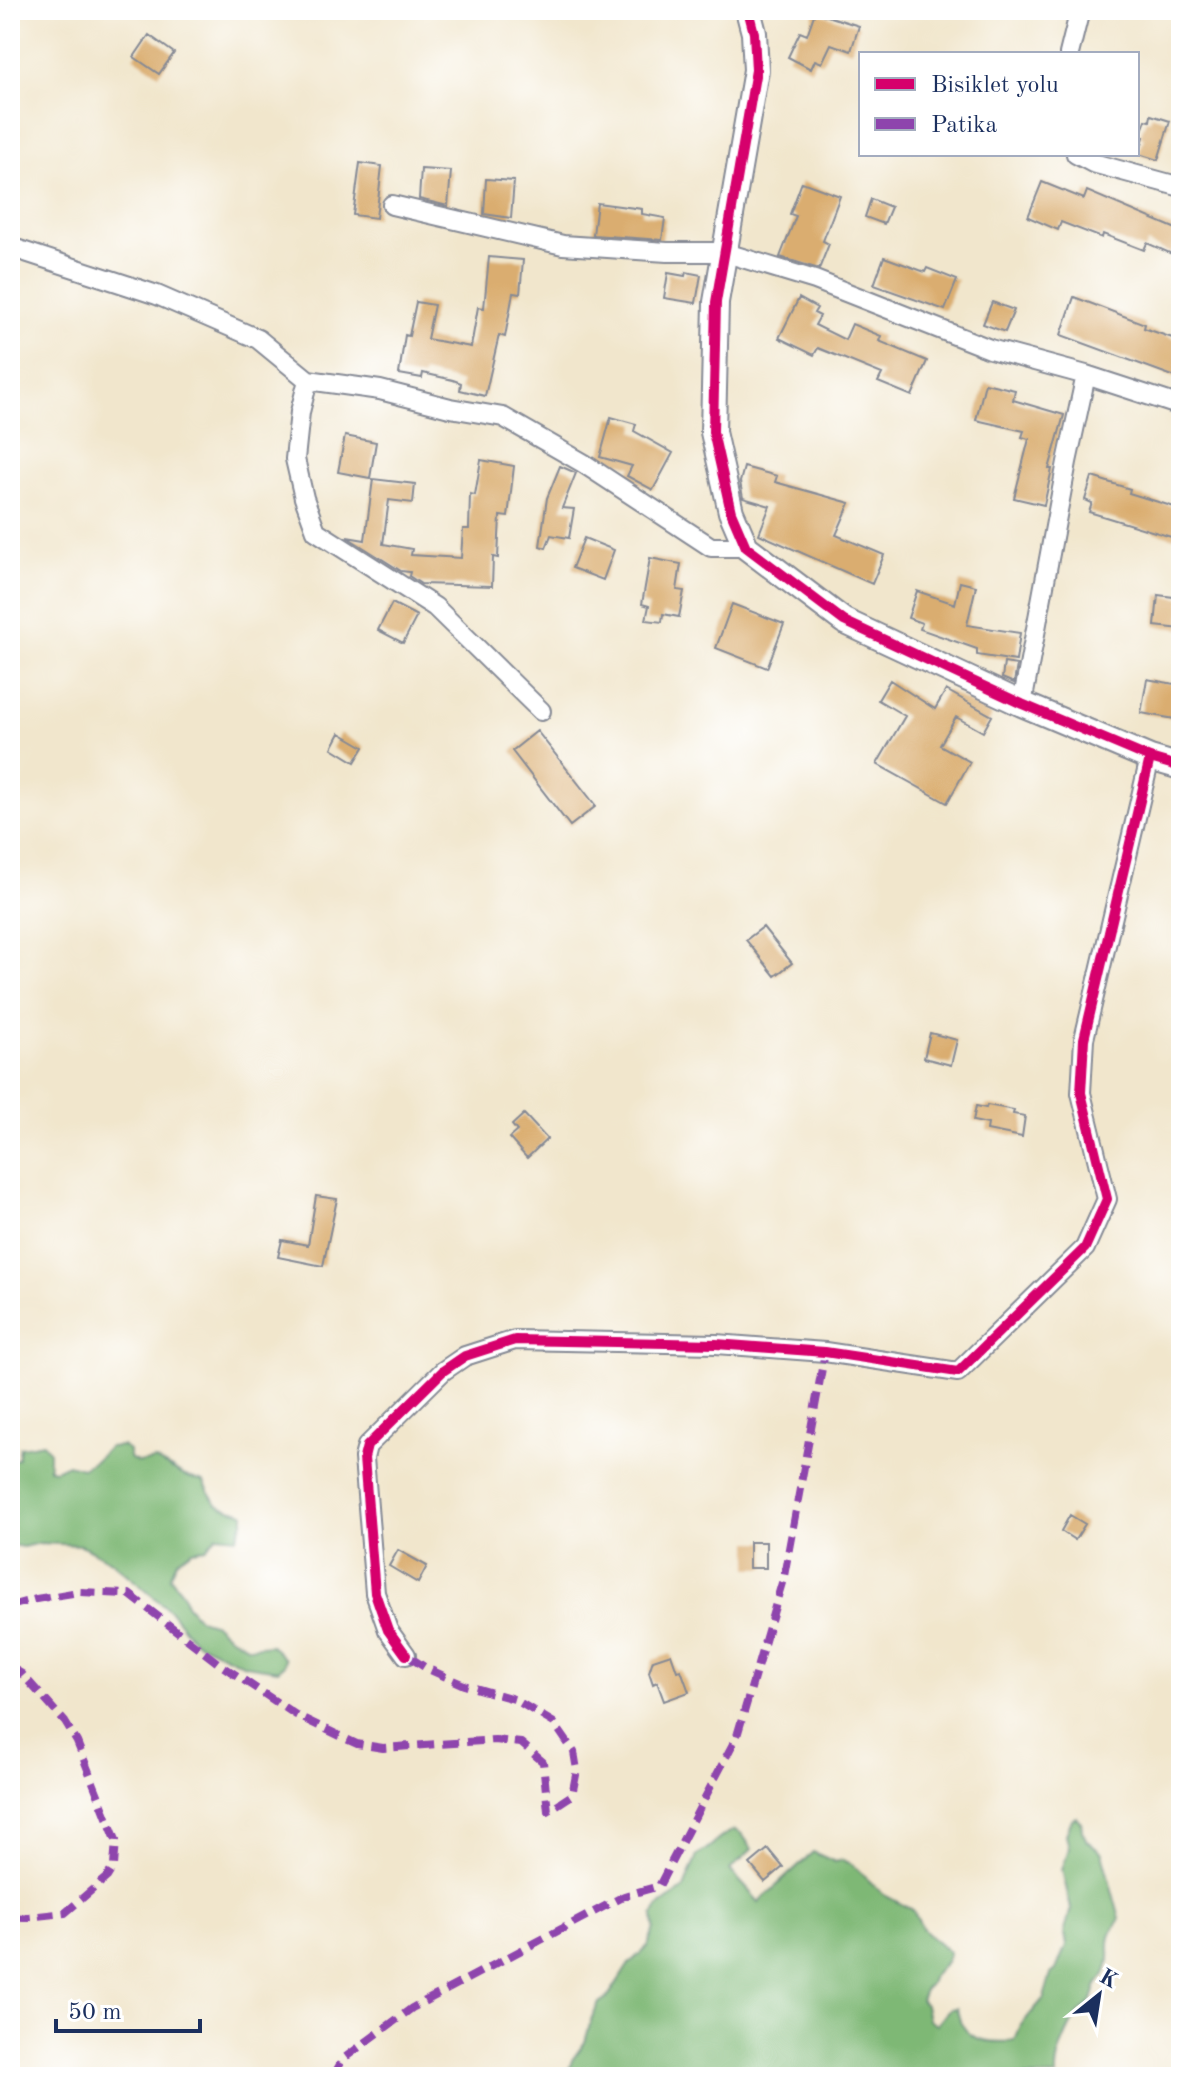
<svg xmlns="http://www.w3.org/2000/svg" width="1191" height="2087" font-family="'Old Standard TT',serif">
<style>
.forest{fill:#7eb875;stroke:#4c746a;stroke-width:2}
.building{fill:#daad6f}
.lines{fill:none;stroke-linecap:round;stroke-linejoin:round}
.street-casing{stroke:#868a95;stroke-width:22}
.secondary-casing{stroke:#868a95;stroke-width:28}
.street{stroke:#fff;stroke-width:18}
.secondary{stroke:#fff;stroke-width:24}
.quiet{stroke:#8e44ad;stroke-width:8;stroke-dasharray:16 8;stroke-linecap:butt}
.cycleway-casing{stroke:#fff;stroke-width:15}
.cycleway{stroke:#d6006c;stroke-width:10}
</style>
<rect width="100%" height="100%" fill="#fff"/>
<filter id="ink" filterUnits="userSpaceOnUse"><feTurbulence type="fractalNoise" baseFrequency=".0125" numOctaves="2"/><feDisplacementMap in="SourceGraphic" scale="16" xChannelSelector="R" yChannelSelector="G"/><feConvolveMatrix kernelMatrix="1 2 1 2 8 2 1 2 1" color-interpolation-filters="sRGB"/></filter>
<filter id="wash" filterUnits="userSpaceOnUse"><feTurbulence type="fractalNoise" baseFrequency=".006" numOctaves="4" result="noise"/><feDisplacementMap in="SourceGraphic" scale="32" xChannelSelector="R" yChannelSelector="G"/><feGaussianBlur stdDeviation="1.8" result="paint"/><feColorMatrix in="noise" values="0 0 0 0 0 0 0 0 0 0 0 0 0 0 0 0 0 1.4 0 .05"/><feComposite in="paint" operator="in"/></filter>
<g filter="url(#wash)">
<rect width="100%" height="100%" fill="#f1e6cc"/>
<path class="forest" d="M43,1443L49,1451V1469L55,1470L68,1464L82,1468L94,1461L109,1447L122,1446L129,1451V1458L139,1463L155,1460L185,1476L204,1482C219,1512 214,1503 244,1513V1519L237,1537L217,1535L206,1548L192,1550L177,1561L170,1577L183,1593L186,1604L199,1619L215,1624L227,1635L249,1647L271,1645L285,1659L284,1665L278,1670L245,1665L194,1641L169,1610L111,1561L81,1545L39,1543L23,1547L10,1545V1461L18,1459L20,1447Z
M1077,1817L1081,1821L1082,1831L1087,1841L1102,1853L1120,1919C1100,1945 1115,1949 1106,1972C1104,1978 1098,1982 1096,1987C1094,1993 1093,2000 1089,2005C1087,2007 1081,2011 1079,2013C1069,2024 1052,2063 1057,2077H567L572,2060L585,2042L592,2017L599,2003L608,1997L629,1964L648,1946L654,1928L653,1915L659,1906L684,1888L697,1855C712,1848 719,1835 735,1830L742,1834L752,1849L730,1870L759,1902L813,1852L835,1862L843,1860L852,1864L884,1895L913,1910C924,1935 929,1936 949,1952L946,1962L933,1975L930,1984L924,1990L920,2000L925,2005L928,2020L936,2025L949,2009L957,2008C961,2041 987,2044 1015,2041L1021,2025L1044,1998L1051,1974L1056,1970L1066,1945L1064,1934L1071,1908L1062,1870L1069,1848L1066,1834L1072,1819Z"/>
<g id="blocks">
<path class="building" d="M815,12L859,26L851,51L831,44L822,63L815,60L811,69L788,57L800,32L807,35Z
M149,35L174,53L159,74L134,57Z
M1151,115L1170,121L1158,160L1139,154L1144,137L1140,136L1146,120L1150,121Z
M360,163L382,166L376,218L353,215Z
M421,169L451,171L448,206L419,199Z
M486,179L514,181L511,218L484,214Z
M802,182L840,196L823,241L829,244L819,269L780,257L796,216L790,214Z
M1042,182L1084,199L1087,191L1181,231V258L1147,243L1144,250L1103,234L1102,238L1061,222L1058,230L1028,217Z
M871,199L891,207L884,224L865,217Z
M597,203L642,209V214L665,218L662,240L593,235Z
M489,257L523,260L520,294L513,293L505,337L499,335L485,396L460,390L461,383L453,380L423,373L422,378L399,374L405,335L409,336L416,302L434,305L427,339L471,347L478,307L484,308Z
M884,257L925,272L927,268L957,280L945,310L874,285Z
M686,272L701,275L696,303L664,298L668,273L685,276Z
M1074,297L1145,324L1144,328L1181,341V379L1061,335Z
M799,298L817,308L814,313L820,316L815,325L845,340L852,324L881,336L879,341L927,361L912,396L878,382L882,374L818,348L814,355L779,338Z
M992,302L1014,310L1005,332L983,324Z
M985,383L1015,390L1013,400L1064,415L1049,469H1052L1044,505L1014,498L1029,439L1022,437L1024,431L976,420Z
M611,417L636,424L634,431L673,453L653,490L627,476L632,466L600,457Z
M345,436L376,442L370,478L338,472Z
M481,460L514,466L508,517L500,516L498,558L493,557L492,586L421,584L409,576L410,572L401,571L347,537L365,540L373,479L415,484L413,503L389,500L383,544L412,549L411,555L461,558L463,529H469L470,494L475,495Z
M560,466L576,473L562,508L574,509L569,538L551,535L546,548L540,546L547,498Z
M744,467L777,476L775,482L850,503L836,535L884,555L872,584L759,534L770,506L743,498L740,482Z
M1092,477L1130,489L1129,493L1181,509V540L1089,512L1092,503L1085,500Z
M584,538L614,550L603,580L572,568Z
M650,558L681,564L677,590L684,591L679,617L663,614L662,622L646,620L649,606L642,604Z
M960,582L976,586L967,625L1020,633L1016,661L977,655V649L920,629L922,623L908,618L917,591L955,604Z
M1158,595L1181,598V629L1155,626Z
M392,603L417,616L403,643L378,630Z
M732,604L784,624L767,668L716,648Z
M1004,663L1017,665L1014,683L1002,678Z
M1147,679L1180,685L1175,719L1141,713Z
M890,680L935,709L946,690L992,716L983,732L956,717L940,745L970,762L947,803L877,764L905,716L878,700Z
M537,731L596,806L570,826L512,751Z
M340,733L364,747L355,762L332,748Z
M763,927L792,963L775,976L746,940Z
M930,1033L957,1040L951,1065L924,1058Z
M987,1105L1014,1110L1013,1114L1025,1116L1022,1137L987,1130L988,1124L973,1121L976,1106L986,1108Z
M524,1114L547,1139L527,1158L509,1138L517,1131L512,1125Z
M316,1196L337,1199L323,1266L278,1257L282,1240L308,1245Z
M1070,1515L1085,1524L1075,1540L1061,1531Z
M749,1542H766V1568H749Z
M398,1550L427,1566L418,1583L389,1566Z
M671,1654L677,1671L681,1670L689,1692L664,1701L657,1682L653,1684L649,1672L653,1660Z
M768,1849L783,1867L765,1882L750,1864Z"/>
</g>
</g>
<g filter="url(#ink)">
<use href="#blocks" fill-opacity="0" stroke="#868a95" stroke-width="2"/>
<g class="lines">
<defs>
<path id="street" d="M1069,54L1080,10
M1076,154L1093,163L1181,187
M392,205L563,245L667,252H723L815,280L990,349L1086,375L1181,406
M10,247L157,295L258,339L308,380L380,390L450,408L503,417L583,463L711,547H746
M308,380L300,412L295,459L304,498L316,531L435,607L541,711
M1022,704L1067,462L1086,375
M406,1655L388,1630L375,1593L364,1458L367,1446L443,1371L465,1356L515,1340L716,1344L825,1352L958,1372L1085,1248L1107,1199L1081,1093L1084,1039L1150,758"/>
<path id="secondary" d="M748,10L754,33L756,70L716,302L713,432L731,512L746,547L844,621L1022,704L1150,758L1181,767"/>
</defs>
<use href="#street" class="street-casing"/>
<use href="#secondary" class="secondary-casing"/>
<use href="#street" class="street"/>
<use href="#secondary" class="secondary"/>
<path class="quiet" d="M10,1606L36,1599L79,1592L129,1594L218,1663L296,1715L357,1744L383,1748L495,1740L521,1743L543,1762L548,1811L572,1795L577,1770L574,1752L554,1723L514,1699L464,1685L426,1668L406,1655
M10,1667L22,1674L65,1722L77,1742L116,1840L114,1866L107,1877L65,1913L19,1918L10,1915
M333,2077L343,2059L412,2008L624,1896L659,1886L737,1736L784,1576L825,1352"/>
<defs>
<path id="cycleway" d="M748,10L754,33L756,70L716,302L713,432L731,512L746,547L844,621L1022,704L1150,758L1181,767
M406,1655L388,1630L375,1593L364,1458L367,1446L443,1371L465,1356L515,1340L716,1344L825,1352L958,1372L1085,1248L1107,1199L1081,1093L1084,1039L1150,758"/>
</defs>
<use href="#cycleway" class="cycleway-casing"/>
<use href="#cycleway" class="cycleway"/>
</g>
</g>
<rect width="1191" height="2087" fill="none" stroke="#fff" stroke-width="40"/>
<rect x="859" y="52" width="280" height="104" fill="#ffffff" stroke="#a4acbf" stroke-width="2"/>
<rect x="875" y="78" width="40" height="12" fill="#d6006c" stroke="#a4acbf" stroke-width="2"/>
<text x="931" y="92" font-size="24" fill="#1b2f5e">Bisiklet yolu</text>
<rect x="875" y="118" width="40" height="12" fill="#8e44ad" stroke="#a4acbf" stroke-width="2"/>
<text x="931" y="132" font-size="24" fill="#1b2f5e">Patika</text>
<g transform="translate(1099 1995) rotate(30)" stroke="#ffffff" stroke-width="6" paint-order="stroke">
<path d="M0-6L14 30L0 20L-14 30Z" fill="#1b2f5e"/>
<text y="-12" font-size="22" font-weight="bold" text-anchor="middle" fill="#1b2f5e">K</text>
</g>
<path d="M56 2019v12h144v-12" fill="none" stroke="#1b2f5e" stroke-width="4"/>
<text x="68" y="2019" font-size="24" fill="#1b2f5e" stroke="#ffffff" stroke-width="6" paint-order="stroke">50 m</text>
</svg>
